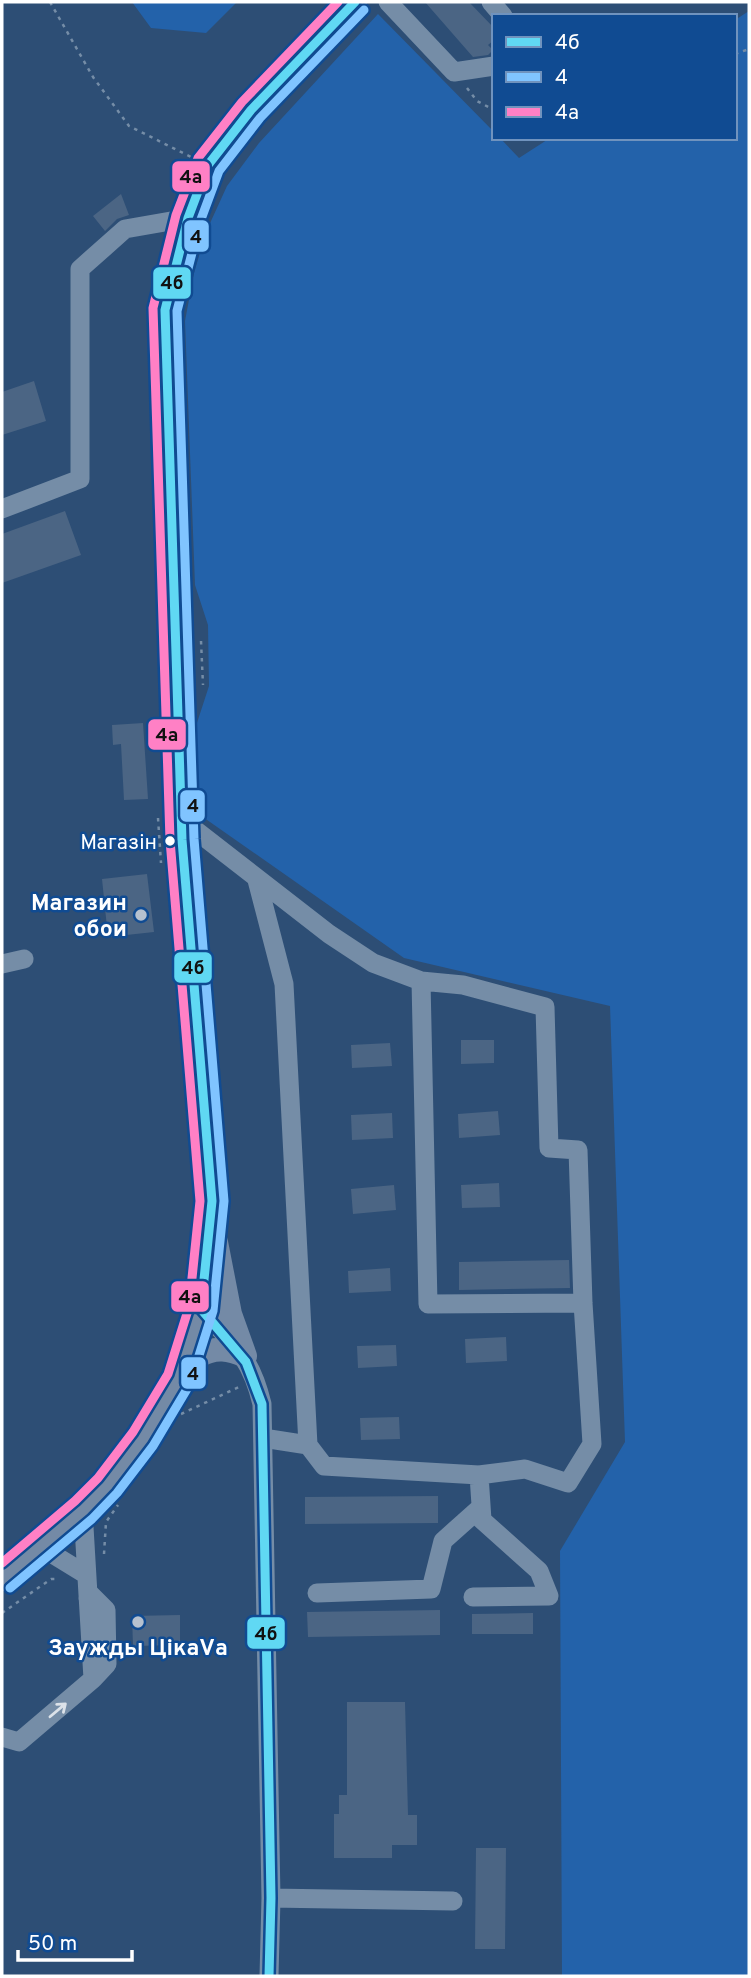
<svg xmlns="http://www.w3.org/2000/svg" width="751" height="1978" font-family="Overpass,sans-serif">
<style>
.green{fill:#2362aa}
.building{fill:#4b6584}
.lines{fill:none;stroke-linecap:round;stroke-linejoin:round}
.path{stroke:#758da7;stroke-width:2.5;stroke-dasharray:3.5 5;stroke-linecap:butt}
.minor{stroke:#758da7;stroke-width:19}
.major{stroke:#748aa6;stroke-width:24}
.bus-1-casing{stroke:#104b92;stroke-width:14}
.bus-2-casing{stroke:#104b92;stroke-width:14}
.bus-3-casing{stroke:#104b92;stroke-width:14}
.bus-1{stroke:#60d8f3;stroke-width:9}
.bus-2{stroke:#80c4ff;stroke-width:9}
.bus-3{stroke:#ff80c5;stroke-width:9}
.oneway{stroke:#dce2e9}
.bus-dot{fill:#fff;stroke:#104b92;stroke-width:2.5}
.poi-dot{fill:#b6c1cf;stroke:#104b92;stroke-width:2.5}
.labels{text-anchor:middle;stroke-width:5;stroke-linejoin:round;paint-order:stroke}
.bus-label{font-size:21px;fill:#fff;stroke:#104b92;text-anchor:end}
.poi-label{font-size:23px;font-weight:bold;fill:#fff;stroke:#104b92;text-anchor:end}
.line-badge{stroke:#104b92;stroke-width:2.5}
.pale-badge-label{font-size:19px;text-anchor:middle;font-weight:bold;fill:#111}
</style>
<rect width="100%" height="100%" fill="#2d4e75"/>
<path class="green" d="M132,2H237L206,33L151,28Z
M749,11V1976H562L560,1551L625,1442L610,1006L404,958L200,815L195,729L209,686L208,625L195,585L185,321L194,273L206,232L227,186L259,143L378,14L494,132V138H500L519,158L550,138H735V20Z"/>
<path class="building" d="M425,2H469L494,28V40L488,45L493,50L488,55L473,57Z
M121,194L129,215L117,219L105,231L93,216Z
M34,381L46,421L2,435V392Z
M65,511L81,555L2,583V534Z
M143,723L148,799L124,800L121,744L113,745L112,725Z
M147,874L154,932L108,937L102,879Z
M461,1040H494V1063L461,1064Z
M390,1043L392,1066L352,1068L351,1045Z
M498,1111L500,1135L459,1138L458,1114Z
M392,1113L393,1138L352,1140L351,1115Z
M499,1183L500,1207L462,1208L461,1185Z
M394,1185L396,1210L353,1214L351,1189Z
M569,1260L570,1288L459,1290V1262Z
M390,1268L391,1291L349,1293L348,1271Z
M506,1337L507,1361L466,1363L465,1339Z
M396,1345L397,1366L358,1368L357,1346Z
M399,1417L400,1439L361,1440L360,1418Z
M438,1496V1523L305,1524V1497Z
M440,1610V1635L308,1637L307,1612Z
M533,1613V1634H472V1614Z
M180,1615V1645L133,1646L132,1616Z
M347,1702H405L408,1815H417V1845H392V1858H334V1814H339V1795H347Z
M476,1848H506L505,1949H475Z"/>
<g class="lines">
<path class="path" d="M50,2L93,77L129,126L191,157
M735,54L749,49
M467,88L477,101L494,110
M201,641L203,685
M158,818L161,863
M181,1414L239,1387
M104,1554L106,1522L118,1505
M2,1613L51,1579H58"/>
<path class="minor" d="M388,2L454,72L494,66
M491,2L503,16
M2,509L80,479V269L125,229L188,218
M181,819L329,934L373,963L421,981L463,985L545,1007L549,1148L578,1150L583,1303L592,1444L568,1483L525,1469L479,1475L324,1466L308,1445L263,1438
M257,880L284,984L308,1445
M2,964L24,959
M421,981L428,1304L583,1303
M201,1309C233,1343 251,1357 262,1404L271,1898L269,1976
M41,1547L85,1574
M317,1593L431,1589L443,1541L481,1507
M473,1597L549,1596L539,1571L482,1520L479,1475
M88,1598L90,1594L106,1610L107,1664L93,1679
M2,1737L19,1742L93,1679L83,1510
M271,1898L453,1901"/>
<path class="major" d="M216,1242L230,1314L245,1356
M179,1379L201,1309L212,1201L182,840L165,310L188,218L208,165L251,110L355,2
M2,1579C38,1550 76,1521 106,1487C120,1471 134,1453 145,1435C159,1413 178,1369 199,1356C215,1346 230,1349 245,1356"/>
<defs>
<path id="bus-1" d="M269,1976L271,1898L262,1404L246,1362L201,1309L212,1201L182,840L165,310L188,218L208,165L251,110L355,2"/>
<path id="bus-2" d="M10,1588L92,1519L117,1493L153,1446L190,1384L213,1311L224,1201L194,839L177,311L200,222L219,171L260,118L364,10"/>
<path id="bus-3" d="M2,1563L75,1501L98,1478L133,1432L168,1374L189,1307L200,1201L170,840L153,308L176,215L198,158L242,102L338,2"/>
</defs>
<use href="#bus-1" class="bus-1-casing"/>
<use href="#bus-2" class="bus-2-casing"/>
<use href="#bus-3" class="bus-3-casing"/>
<use href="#bus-1" class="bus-1"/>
<use href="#bus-2" class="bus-2"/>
<use href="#bus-3" class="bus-3"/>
</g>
<defs><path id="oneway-shaft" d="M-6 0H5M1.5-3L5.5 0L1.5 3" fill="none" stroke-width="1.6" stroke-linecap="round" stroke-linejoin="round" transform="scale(1.75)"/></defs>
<use class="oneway" href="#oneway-shaft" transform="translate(58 1710) rotate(-40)"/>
<circle class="bus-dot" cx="170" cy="841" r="6"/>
<g class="poi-dot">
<circle cx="141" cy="915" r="7"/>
<circle cx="138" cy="1622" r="7"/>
</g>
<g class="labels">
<g class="bus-label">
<text x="157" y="849">Магазін</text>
</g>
<g class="poi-label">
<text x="127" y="910">Магазин<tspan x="127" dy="26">обои</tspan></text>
<text x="138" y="1655" text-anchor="middle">Заужды ЦікаVа</text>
</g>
</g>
<g class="line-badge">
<rect x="171" y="160" width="40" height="33" rx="7" fill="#ff80c5"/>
<rect x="183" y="219" width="27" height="34" rx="7" fill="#80c4ff"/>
<rect x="152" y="266" width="40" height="34" rx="7" fill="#60d8f3"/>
<rect x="147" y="718" width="40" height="33" rx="7" fill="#ff80c5"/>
<rect x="179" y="789" width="27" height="34" rx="7" fill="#80c4ff"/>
<rect x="173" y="951" width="40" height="33" rx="7" fill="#60d8f3"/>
<rect x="170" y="1280" width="40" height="33" rx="7" fill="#ff80c5"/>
<rect x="180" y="1356" width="27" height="34" rx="7" fill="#80c4ff"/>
<rect x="246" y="1616" width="40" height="34" rx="7" fill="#60d8f3"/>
</g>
<g class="pale-badge-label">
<text x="191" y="183">4а</text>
<text x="196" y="243">4</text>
<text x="172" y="289">4б</text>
<text x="167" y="741">4а</text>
<text x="193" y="812">4</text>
<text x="193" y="974">4б</text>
<text x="190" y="1303">4а</text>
<text x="193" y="1380">4</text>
<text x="266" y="1640">4б</text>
</g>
<rect width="751" height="1978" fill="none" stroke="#ffffff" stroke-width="7"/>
<rect x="492" y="14" width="245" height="126" fill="#104b92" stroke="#7093be" stroke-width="2"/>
<rect x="506" y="37" width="35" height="10" fill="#60d8f3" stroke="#7093be" stroke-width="2"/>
<text x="555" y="49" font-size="21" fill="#ffffff">4б</text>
<rect x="506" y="72" width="35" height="10" fill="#80c4ff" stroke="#7093be" stroke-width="2"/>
<text x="555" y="84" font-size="21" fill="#ffffff">4</text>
<rect x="506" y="107" width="35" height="10" fill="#ff80c5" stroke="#7093be" stroke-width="2"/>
<text x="555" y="119" font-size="21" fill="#ffffff">4а</text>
<path d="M18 1950v10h114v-10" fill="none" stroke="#ffffff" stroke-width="3.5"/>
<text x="28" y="1950" font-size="21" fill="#ffffff" stroke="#104b92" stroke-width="5" paint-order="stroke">50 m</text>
</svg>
